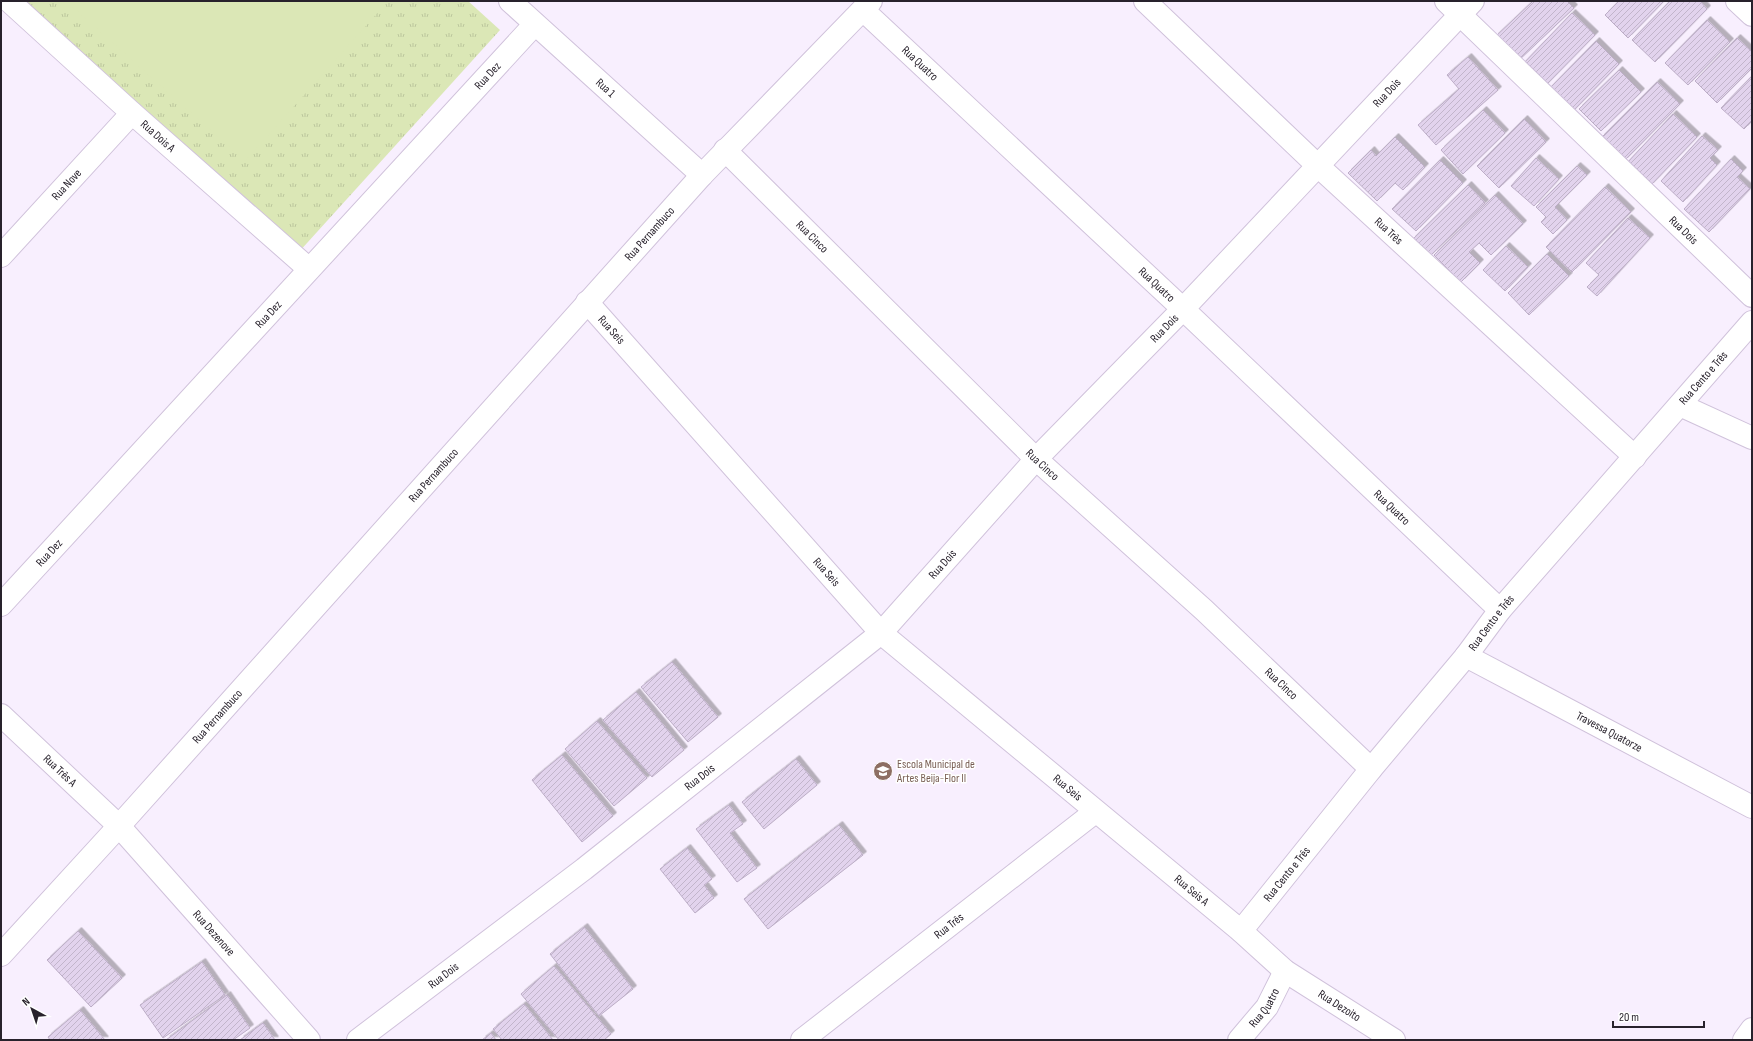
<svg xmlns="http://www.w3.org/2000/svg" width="1753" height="1041" font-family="'Sofia Sans Condensed',sans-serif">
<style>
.grass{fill:url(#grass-tufts)}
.garden{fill:#dbe7b6}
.building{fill:url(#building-hatch);stroke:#bdaec7;filter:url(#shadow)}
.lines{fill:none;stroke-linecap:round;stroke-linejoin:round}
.street-casing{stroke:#d0c2db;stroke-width:24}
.secondary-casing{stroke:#d0c2db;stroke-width:24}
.street{stroke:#fff;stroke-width:22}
.secondary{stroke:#fff;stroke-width:22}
.labels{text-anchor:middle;stroke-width:3;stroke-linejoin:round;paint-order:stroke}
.street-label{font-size:12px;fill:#28222c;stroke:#fff}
.education-label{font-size:12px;fill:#785e54;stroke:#fff;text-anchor:start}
</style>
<defs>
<pattern id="grass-tufts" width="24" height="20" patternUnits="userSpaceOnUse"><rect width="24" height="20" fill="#dbe7b6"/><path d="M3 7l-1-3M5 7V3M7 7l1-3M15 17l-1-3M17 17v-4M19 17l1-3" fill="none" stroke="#bcc69d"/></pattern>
<pattern id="building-hatch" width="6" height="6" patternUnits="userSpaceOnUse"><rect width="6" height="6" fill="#e2d3ed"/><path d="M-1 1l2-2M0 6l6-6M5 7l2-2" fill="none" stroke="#c2b5cb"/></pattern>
<filter id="shadow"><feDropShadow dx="3.5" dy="-3.5" stdDeviation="0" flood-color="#0004"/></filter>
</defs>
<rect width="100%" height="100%" fill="#f8effe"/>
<path class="grass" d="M19,1H468L500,30L298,253Z"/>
<path class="garden" d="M66,1H388L245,161Z"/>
<path class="building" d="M1533,1H1567L1574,8L1518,61L1495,37Z
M1619,1H1664L1628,38L1605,15Z
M1670,1H1700L1707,9L1655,62L1632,40Z
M1572,13L1595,35L1543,88L1521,66Z
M1707,20L1730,42L1688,85L1665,63Z
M1737,38L1752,52V68L1717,103L1695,81Z
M1596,41L1619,64L1570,114L1547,91Z
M1468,57L1498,90L1436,145L1418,125L1459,89L1447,75Z
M1619,70L1641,92L1601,131L1579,109Z
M1752,76V121L1744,129L1721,108Z
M1657,82L1680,104L1624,161L1601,138Z
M1483,110L1505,133L1463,174L1441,150Z
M1673,114L1697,137L1650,186L1626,164Z
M1524,119L1546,142L1499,188L1477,166Z
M1702,136L1718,150L1710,158L1717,165L1683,202L1661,181Z
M1395,137L1425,167L1403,190L1395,183L1377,201L1348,173L1371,150L1376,156Z
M1536,158L1559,179L1534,206L1511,186Z
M1731,159L1743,171L1737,177L1750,189L1709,232L1684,209Z
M1440,160L1463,183L1416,231L1392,209Z
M1577,166L1587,175L1555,207L1567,220L1553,234L1541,222L1546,217L1536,207Z
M1468,185L1485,203L1429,257L1412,240Z
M1605,187L1631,212L1572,272L1546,247Z
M1495,195L1523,224L1491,255L1479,243L1469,252L1480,263L1461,282L1434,255Z
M1628,218L1650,238L1597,296L1587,287L1599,275L1586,263Z
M1506,246L1528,267L1505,291L1483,270Z
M1547,254L1569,276L1529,315L1508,293Z
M672,662L718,717L688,742L641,687Z
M636,692L684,750L652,777L603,720Z
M597,721L647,778L614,806L565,749Z
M562,755L613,816L582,842L532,780Z
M796,759L817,785L764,829L742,802Z
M729,805L743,824L730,833L757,868L737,882L696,829Z
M839,825L863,855L768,929L744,899Z
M687,848L712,879L704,885L714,898L695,913L660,869Z
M584,927L633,989L599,1016L550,954Z
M78,931L122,978L91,1007L47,960Z
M202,962L225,995L163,1038L140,1005Z
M554,966L611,1034L604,1040H559L521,994Z
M227,995L250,1028L233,1040H166Z
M524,1004L553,1040H502L493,1029Z
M80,1010L105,1040H50L48,1037Z
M263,1023L275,1040H240Z
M491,1033L496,1040H482Z"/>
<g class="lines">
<defs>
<g id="street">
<path id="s1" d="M9,1L132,113L309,269"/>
<path id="s2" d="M510,1L702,175"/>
<path id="s3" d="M1145,1L1317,165L1635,457"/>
<path id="s4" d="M1446,1L1752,296"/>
<path d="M1737,1L1752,15"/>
<path id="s5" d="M863,10L1183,309L1500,610"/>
<path id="s6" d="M725,150L1036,459L1204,610L1371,769"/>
<path id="s7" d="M1,256L132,113"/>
<path id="s8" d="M587,302L881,633L1241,931L1285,971L1394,1040"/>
<path d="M1680,405L1752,438"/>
<path id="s9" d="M1,605L535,24"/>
<path id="s10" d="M1466,656L1752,807"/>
<path id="s11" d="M1,715L119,826L309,1040"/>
<path id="s12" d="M1241,931L1371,769L1466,656L1500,610L1752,322"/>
<path id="s13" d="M358,1040L584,869L881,633L1036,459L1183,309L1473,1"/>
<path id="s14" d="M802,1040L1095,812"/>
<path id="s15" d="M1239,1040L1267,1007L1285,971"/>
<path d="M1744,1040L1752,1029"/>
</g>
<g id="secondary">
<path id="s16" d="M1,955L119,826L702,175L871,1"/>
</g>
</defs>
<use href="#street" class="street-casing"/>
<use href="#secondary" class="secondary-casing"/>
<use href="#street" class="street"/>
<use href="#secondary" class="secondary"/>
</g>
<defs>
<symbol id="school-disc" viewBox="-11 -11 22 22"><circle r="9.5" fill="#8d6e63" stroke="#fff"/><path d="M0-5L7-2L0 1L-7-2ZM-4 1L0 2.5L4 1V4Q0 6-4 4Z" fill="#fff"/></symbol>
</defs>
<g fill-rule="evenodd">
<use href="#school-disc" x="872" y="760" width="22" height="22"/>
</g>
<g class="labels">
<g class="street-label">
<text dy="4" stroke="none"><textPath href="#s5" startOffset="78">Rua Quatro</textPath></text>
<text dy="4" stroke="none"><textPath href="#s9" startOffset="719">Rua Dez</textPath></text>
<text dy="4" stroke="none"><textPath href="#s2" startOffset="129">Rua 1</textPath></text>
<text dy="4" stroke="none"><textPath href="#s13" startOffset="1403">Rua Dois</textPath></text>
<text dy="4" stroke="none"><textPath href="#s1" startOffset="201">Rua Dois A</textPath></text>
<text dy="4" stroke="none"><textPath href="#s7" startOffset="97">Rua Nove</textPath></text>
<text dy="4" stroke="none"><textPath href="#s4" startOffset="330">Rua Dois</textPath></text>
<text dy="4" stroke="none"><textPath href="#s3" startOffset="335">Rua Três</textPath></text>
<text dy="4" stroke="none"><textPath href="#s16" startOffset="970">Rua Pernambuco</textPath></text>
<text dy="4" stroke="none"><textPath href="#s6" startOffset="123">Rua Cinco</textPath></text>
<text dy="4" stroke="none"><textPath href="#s5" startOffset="402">Rua Quatro</textPath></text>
<text dy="4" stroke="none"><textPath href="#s9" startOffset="395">Rua Dez</textPath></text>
<text dy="4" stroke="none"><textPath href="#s13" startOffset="1079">Rua Dois</textPath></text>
<text dy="4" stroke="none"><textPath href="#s8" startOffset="37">Rua Seis</textPath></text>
<text dy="4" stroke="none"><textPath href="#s12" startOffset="721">Rua Cento e Três</textPath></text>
<text dy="4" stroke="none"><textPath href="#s6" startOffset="447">Rua Cinco</textPath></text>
<text dy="4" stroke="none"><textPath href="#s16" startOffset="646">Rua Pernambuco</textPath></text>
<text dy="4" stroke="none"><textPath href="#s5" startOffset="726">Rua Quatro</textPath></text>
<text dy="4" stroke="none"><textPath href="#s9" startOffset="71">Rua Dez</textPath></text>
<text dy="4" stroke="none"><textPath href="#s13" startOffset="755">Rua Dois</textPath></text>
<text dy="4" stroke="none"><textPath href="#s8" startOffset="361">Rua Seis</textPath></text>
<text dy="4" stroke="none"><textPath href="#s12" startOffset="397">Rua Cento e Três</textPath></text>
<text dy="4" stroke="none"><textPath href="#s6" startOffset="771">Rua Cinco</textPath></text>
<text dy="4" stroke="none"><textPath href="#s16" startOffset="322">Rua Pernambuco</textPath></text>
<text dy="4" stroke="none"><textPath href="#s10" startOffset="162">Travessa Quatorze</textPath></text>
<text dy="4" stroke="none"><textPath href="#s11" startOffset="81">Rua Três A</textPath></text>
<text dy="4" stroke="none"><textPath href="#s13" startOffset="431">Rua Dois</textPath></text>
<text dy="4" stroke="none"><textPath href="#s8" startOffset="685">Rua Seis</textPath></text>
<text dy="4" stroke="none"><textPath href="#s12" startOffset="73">Rua Cento e Três</textPath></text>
<text dy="4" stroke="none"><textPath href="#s8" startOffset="846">Rua Seis A</textPath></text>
<text dy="4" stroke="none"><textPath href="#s14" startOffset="186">Rua Três</textPath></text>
<text dy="4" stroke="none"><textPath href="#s11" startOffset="305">Rua Dezenove</textPath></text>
<text dy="4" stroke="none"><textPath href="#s13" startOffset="107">Rua Dois</textPath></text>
<text dy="4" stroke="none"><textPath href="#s8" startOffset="1034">Rua Dezoito</textPath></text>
<text dy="4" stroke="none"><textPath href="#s15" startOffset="41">Rua Quatro</textPath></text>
</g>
<g class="education-label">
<text x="897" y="768">Escola Municipal de<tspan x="897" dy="14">Artes Beija-Flor II</tspan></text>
</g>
</g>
<rect width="1753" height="1041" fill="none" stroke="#28222c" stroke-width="4"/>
<g transform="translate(32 1009) rotate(320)" stroke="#ffffff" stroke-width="3" paint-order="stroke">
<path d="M0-3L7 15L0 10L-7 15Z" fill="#28222c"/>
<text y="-6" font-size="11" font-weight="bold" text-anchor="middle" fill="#28222c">N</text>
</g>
<path d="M1613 1021v6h91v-6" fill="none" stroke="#28222c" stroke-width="2"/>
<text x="1619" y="1021" font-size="12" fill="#28222c" stroke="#ffffff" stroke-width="3" paint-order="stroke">20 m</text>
</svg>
